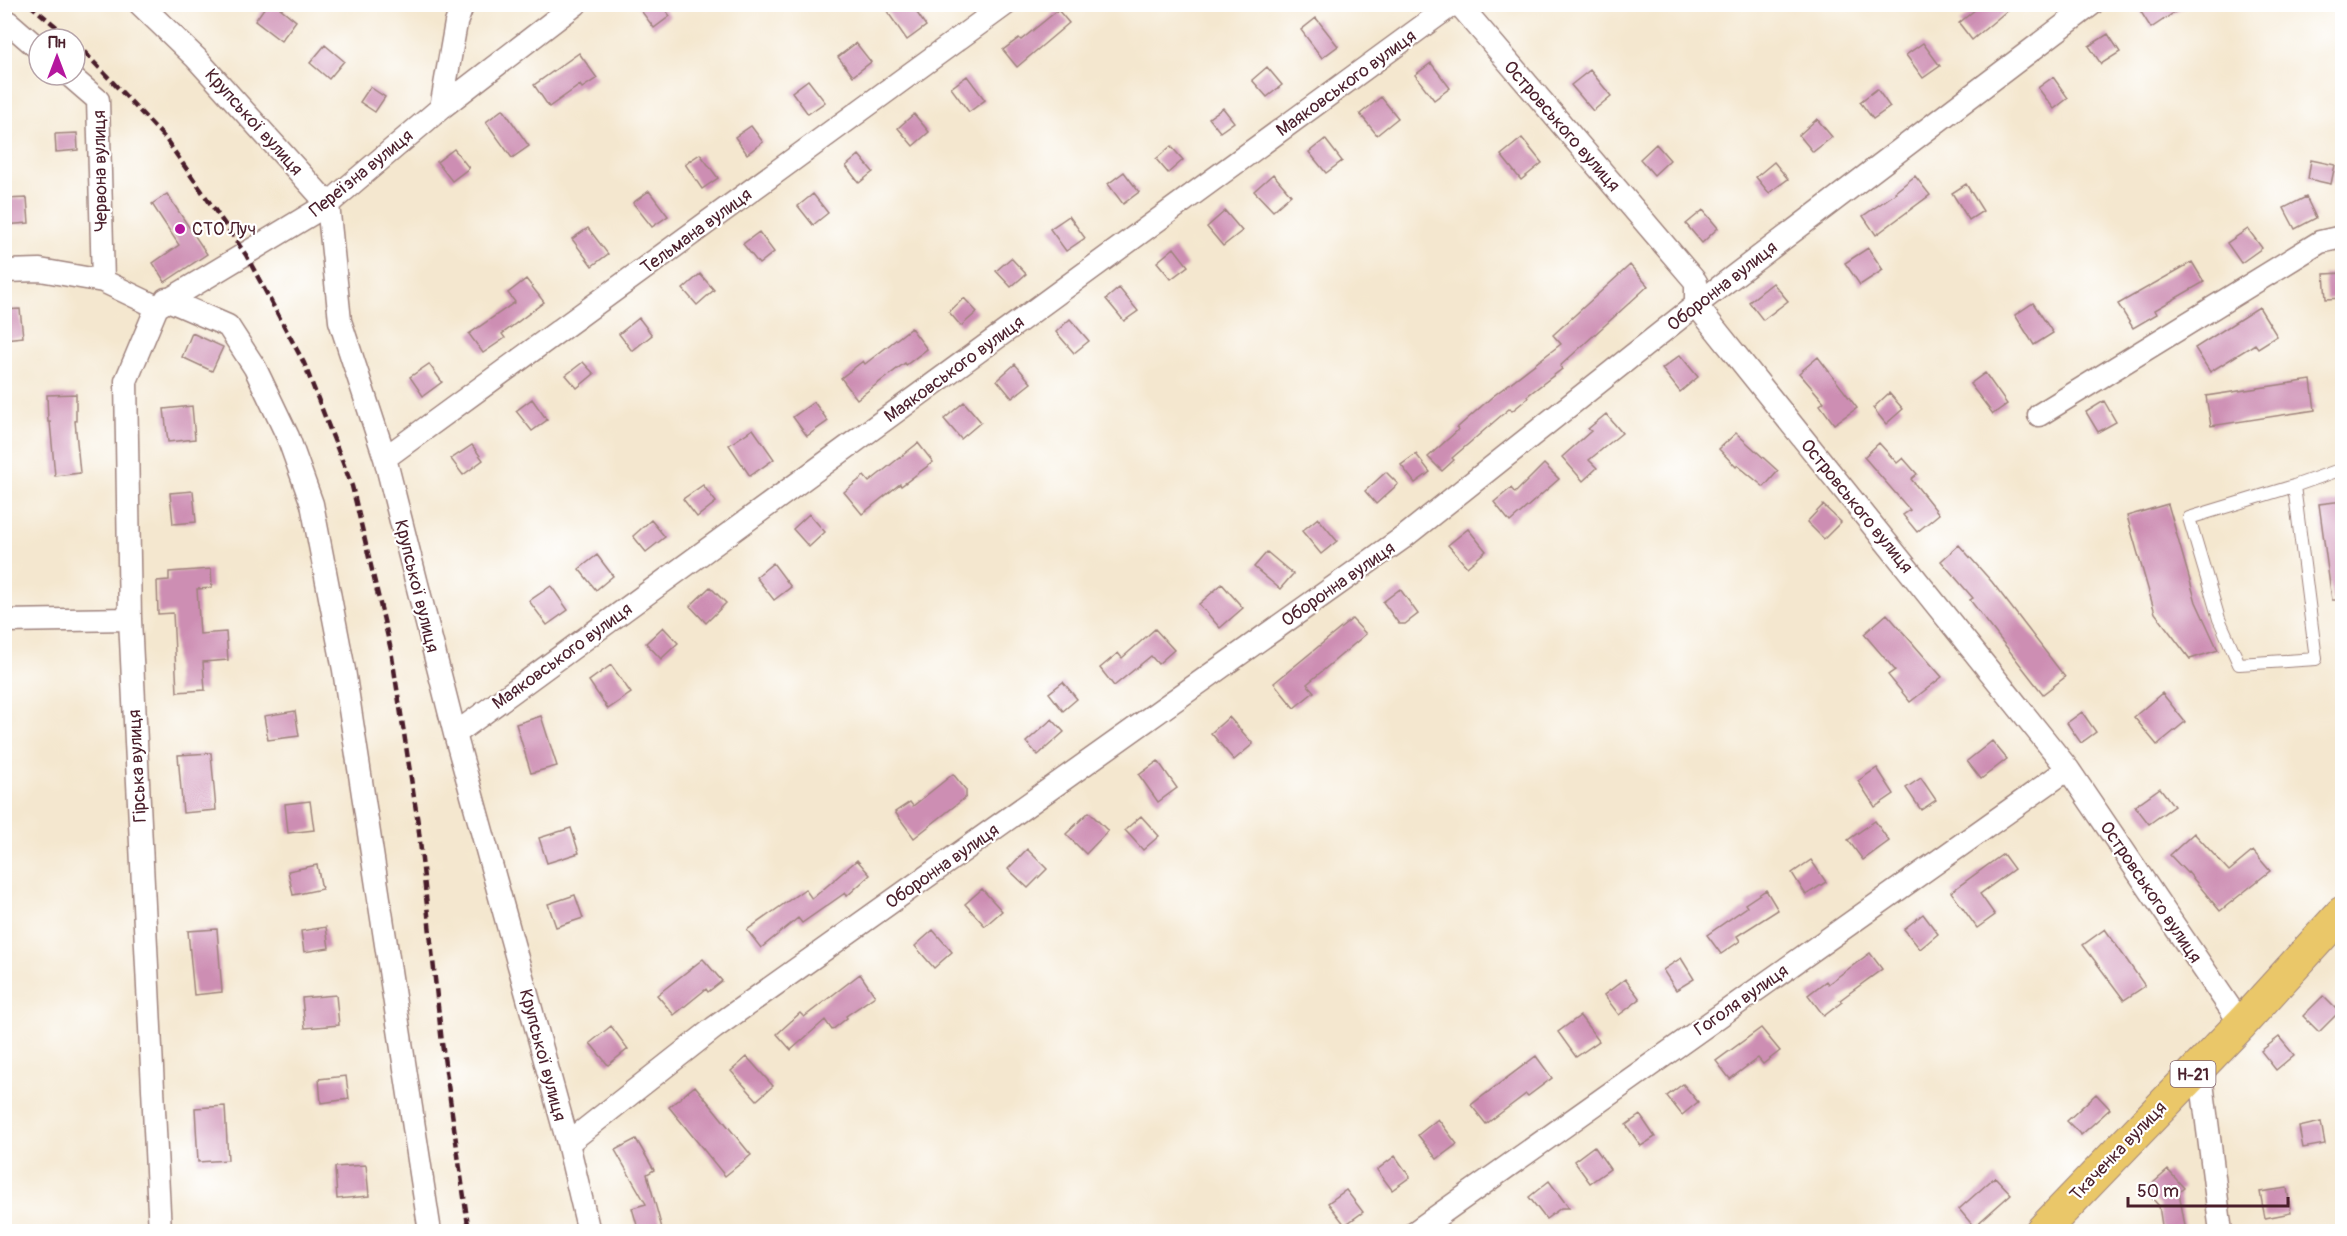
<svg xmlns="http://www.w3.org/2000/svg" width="2347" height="1236" font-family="Pangolin,sans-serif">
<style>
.building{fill:#cd8eb3}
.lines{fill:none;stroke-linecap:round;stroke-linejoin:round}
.service-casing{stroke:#9f837d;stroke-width:14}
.minor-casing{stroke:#9f837d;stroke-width:25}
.primary-casing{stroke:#9f837d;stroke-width:35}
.service{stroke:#fff;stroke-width:12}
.minor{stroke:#fff;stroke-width:22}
.primary{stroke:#eac769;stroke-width:33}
.rail{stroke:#4a1f2b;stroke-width:4.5;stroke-dasharray:9 4.5;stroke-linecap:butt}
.poi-dot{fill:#b5179e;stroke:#fff;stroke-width:2}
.labels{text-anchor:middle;stroke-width:4.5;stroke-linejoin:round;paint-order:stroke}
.shield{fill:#fff;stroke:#80626b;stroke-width:1.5}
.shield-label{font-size:16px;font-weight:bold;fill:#4a1f2b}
.street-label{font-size:18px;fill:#4a1f2b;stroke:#fff}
.poi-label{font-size:18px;fill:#4a1f2b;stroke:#fff;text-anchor:start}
</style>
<rect width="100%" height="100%" fill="#fff"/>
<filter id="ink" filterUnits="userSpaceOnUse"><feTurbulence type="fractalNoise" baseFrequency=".0167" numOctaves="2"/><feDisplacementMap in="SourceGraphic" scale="12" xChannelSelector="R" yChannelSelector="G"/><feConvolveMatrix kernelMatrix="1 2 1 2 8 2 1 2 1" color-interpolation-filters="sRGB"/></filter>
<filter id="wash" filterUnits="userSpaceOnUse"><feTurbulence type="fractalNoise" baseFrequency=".008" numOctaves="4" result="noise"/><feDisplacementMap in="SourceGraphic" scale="24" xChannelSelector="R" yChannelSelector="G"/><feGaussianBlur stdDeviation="1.35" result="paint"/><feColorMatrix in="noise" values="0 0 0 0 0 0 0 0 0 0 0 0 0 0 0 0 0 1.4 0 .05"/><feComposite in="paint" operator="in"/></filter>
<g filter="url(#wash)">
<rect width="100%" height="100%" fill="#f4e7cf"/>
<g id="blocks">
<path class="building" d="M267,4H275L296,21L281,41L255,21Z
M636,4H661L670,16L654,28Z
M882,4H911L926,26L907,40Z
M1982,4H2015L1972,40L1959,23Z
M2136,4H2187L2151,28Z
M1058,10L1069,23L1017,67L1003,50L1019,38L1021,40Z
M1316,18L1338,46L1322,58L1301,30Z
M2108,34L2120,52L2101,64L2089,46Z
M856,43L871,62L853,76L838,57Z
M1923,43L1940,66L1923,78L1906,55Z
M325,45L344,61L329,79L310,63Z
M579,53L597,78L582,88L580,85L549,107L534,85Z
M1431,63L1450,88L1434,100L1415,75Z
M1267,67L1282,85L1267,97L1252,80Z
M1590,70L1611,96L1593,111L1571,85Z
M967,76L985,100L969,112L951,88Z
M2053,77L2068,98L2054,109L2038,88Z
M808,80L825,102L808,114L792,92Z
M370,87L385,97L375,112L360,102Z
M1877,89L1890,107L1873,119L1860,102Z
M1381,97L1398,118L1377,135L1360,114Z
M1223,108L1234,122L1220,132L1209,118Z
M503,109L529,146L512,158L486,122Z
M914,114L929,132L913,146L898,128Z
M1817,119L1832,137L1813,152L1799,135Z
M751,126L763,142L747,154L735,137Z
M77,133L78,150L56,152L55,134Z
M1522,138L1542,163L1521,180L1501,155Z
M1325,139L1342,161L1326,173L1309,152Z
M1656,144L1670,160L1654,175L1640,159Z
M1171,146L1183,160L1168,173L1156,159Z
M454,149L469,168L452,181L437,162Z
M700,154L718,178L702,189L685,164Z
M859,155L873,172L859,183L846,166Z
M2311,160L2335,165L2331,184L2308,179Z
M1774,162L1788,179L1769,193L1756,177Z
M1124,172L1139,192L1123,204L1108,184Z
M1273,174L1291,195L1273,211L1254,191Z
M1915,176L1930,195L1876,235L1863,216L1896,193L1895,192Z
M1966,184L1983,211L1969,220L1952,193Z
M649,191L668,216L652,227L633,203Z
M167,194L207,254L165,282L153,263L179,245L152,204Z
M813,194L828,213L813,225L798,206Z
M2306,197L2316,218L2295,229L2284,208Z
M27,198L29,223L4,225V199Z
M1703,210L1718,228L1702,243L1686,224Z
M1225,211L1242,231L1223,246L1207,227Z
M1069,216L1085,238L1066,251L1050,229Z
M588,228L608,254L592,266L572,239Z
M2248,229L2262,248L2241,263L2227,243Z
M759,232L774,252L759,264L743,244Z
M1174,248L1188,266L1171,279L1157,262Z
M1868,248L1883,270L1860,285L1845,263Z
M1011,258L1026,274L1011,287L996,271Z
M2192,262L2204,282L2155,310L2157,314L2133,328L2118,304Z
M1630,265L1648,286L1560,366L1562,369L1527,396L1528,398L1512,411L1510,408L1452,458L1454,460L1442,471L1428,457L1458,430L1457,428L1492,397L1561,344L1553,335Z
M2343,273V298L2326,299L2324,274Z
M700,274L714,290L697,305L683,289Z
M526,279L544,302L502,334L505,338L483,353L469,334L515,302L508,293Z
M1773,283L1788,301L1763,320L1749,302Z
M1119,288L1138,311L1124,321L1106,299Z
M964,298L977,312L961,326L949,312Z
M2033,303L2053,333L2034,345L2015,315Z
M2259,307L2277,336L2258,348L2255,344L2210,372L2195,348Z
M20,309L23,337L4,339V310Z
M639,318L652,335L632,351L619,334Z
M1070,319L1089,341L1074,353L1056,332Z
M911,328L927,349L906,365L905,363L857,399L841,378L863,361L865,364Z
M192,333L223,347L212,371L182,357Z
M1680,355L1698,377L1680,392L1662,369Z
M1818,357L1857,408L1834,424L1820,405L1824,402L1799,373Z
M583,362L594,374L577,388L566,375Z
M429,364L442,382L423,396L410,377Z
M1015,364L1031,383L1012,398L997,380Z
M1985,373L2007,404L1993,414L1970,384Z
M2311,380L2315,410L2211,426L2206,396Z
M1889,393L1903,409L1886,424L1873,408Z
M76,394V421H75L80,473L55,476L50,422H48L47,395Z
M532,399L547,420L532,431L516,411Z
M2104,401L2116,422L2098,432L2086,412Z
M814,402L828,421L807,436L793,417Z
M964,402L981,422L961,439L944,419Z
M192,406L195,439L168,442L164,409Z
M1606,414L1622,433L1589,460L1597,468L1583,481L1562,457L1591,431L1588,429Z
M753,429L774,459L750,476L729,445Z
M1736,433L1778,471L1764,487L1737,465L1736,467L1719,449Z
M918,443L933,462L901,486L900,484L862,514L844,492L864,476L869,482Z
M1879,443L1897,463L1903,458L1917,474L1911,479L1939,514L1917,532L1903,515L1910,510L1864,457Z
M472,445L483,460L463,475L451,459Z
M1416,454L1430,472L1415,483L1401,465Z
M1544,464L1559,479L1510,522L1494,502L1511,488L1515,493Z
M1386,472L1398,484L1376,504L1365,491Z
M703,485L716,502L697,517L683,499Z
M193,491L196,522L173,524L170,493Z
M2343,501V600H2332L2319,504Z
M2168,504L2196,602L2218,650L2190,659L2155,613L2127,516Z
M1823,505L1841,522L1824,539L1807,522Z
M809,514L825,532L809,547L793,529Z
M1318,518L1337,541L1321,554L1302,531Z
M651,520L665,537L646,552L633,536Z
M1468,529L1486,551L1467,567L1448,545Z
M1959,545L1992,582L2065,677L2043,694L1970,600L1973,598L1941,561Z
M1267,552L1293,574L1280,589L1254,567Z
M597,555L613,576L596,590L579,569Z
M773,563L791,587L774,600L756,577Z
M211,569L212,588L197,589L200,634L226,632L228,660L203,662L205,690L177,692L173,613L158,614L157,581L169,580V572Z
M1222,584L1243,608L1220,628L1199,604Z
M551,586L568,610L547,625L529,601Z
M710,587L726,603L706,623L690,606Z
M1400,589L1418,614L1405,624H1399L1383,602Z
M1887,614L1942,677L1910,702L1888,675L1895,670L1864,634Z
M1352,619L1366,634L1307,684L1314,692L1294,708L1274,683Z
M663,627L678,643L661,659L646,643Z
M1155,629L1174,650L1158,664L1151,656L1114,686L1100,668L1118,653L1122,658Z
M611,665L631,693L608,709L589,681Z
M1063,682L1077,699L1063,711L1049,693Z
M2162,693L2185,722L2157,745L2134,717Z
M295,711L299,736L268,740L264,716Z
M2082,712L2096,732L2081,743L2067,723Z
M541,716L557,766L531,773L516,724Z
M1229,717L1253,744L1234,760L1211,733Z
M1052,719L1064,732L1038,755L1026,742Z
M1992,741L2007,759L1981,779L1967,761Z
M211,753L216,810L183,813L178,755Z
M1158,761L1177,788L1158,802L1139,775Z
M1877,768L1894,794L1875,807L1858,781Z
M953,774L966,790V797L914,838L895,812L910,802L913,806Z
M1921,778L1936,800L1921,810L1906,788Z
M2160,788L2174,806L2149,824L2135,806Z
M310,801L314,830L288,833L285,804Z
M1089,812L1108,831L1086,854L1066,834Z
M1141,816L1159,836L1143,850L1125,830Z
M1875,821L1889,841L1863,860L1848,840Z
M571,828L579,853L547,863L539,838Z
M2194,833L2229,871L2253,851L2270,871L2220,911L2188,872L2187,873L2170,855Z
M1027,849L1047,869L1028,888L1008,869Z
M2003,854L2014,869L1980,894L1995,915L1977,928L1951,892Z
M857,860L870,875L847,896L845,893L802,923L798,918L761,948L747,930L805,889L812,899Z
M1811,860L1826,882L1806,895L1792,873Z
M317,865L322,889L293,895L288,871Z
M982,889L1002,911L985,926L965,904Z
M1766,890L1778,910L1737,936L1740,941L1721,954L1707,935L1747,907L1745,904Z
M575,895L583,918L556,927L548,904Z
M1923,914L1938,934L1920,949L1904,929Z
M326,927L329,948L304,952L301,931Z
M217,929L222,992L194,995L188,931Z
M2105,929L2145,986L2124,1000L2083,945Z
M933,930L952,952L934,968L915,946Z
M1870,953L1882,969L1840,1000L1842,1002L1824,1016L1808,995L1826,981L1828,984Z
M1681,958L1694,979L1676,990L1663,970Z
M703,959L722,981L708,992L706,989L674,1015L657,995Z
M860,974L875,996L846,1016L847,1018L832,1030L825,1020L791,1050L777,1034L800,1013L804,1017Z
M1625,979L1640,999L1619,1015L1604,995Z
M336,995L339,1025L305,1028L302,998Z
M2323,996L2339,1012L2319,1032L2303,1016Z
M1580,1016L1599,1041L1576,1057L1558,1032Z
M611,1026L628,1049L608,1065L590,1043Z
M1761,1028L1780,1051L1763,1064L1758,1058L1730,1079L1716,1061Z
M2279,1037L2294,1055L2276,1070L2261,1051Z
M1536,1056L1552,1078L1528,1096L1526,1094L1486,1124L1471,1105Z
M747,1057L773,1086L757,1100L731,1071Z
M346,1076L349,1099L321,1103L319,1079Z
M1683,1084L1698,1102L1682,1115L1667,1096Z
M695,1086L751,1155L725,1176L669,1107Z
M2096,1094L2110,1109L2081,1135L2067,1121Z
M225,1106L228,1160L198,1162L195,1108Z
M1640,1115L1655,1137L1641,1146L1626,1125Z
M1438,1119L1457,1144L1437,1159L1418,1135Z
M2321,1122L2325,1144L2303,1148L2299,1127Z
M636,1139L654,1170L647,1174L663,1232H639L632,1208L646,1204L615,1150Z
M1594,1146L1610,1169L1590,1183L1574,1161Z
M1395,1156L1410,1177L1392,1190L1377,1170Z
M366,1165L369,1196L337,1199L335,1167Z
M2168,1170L2184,1188L2179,1192L2186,1232H2163L2159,1206L2145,1190Z
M1995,1177L2011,1194L1974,1227L1959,1209Z
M1549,1181L1569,1208H1561L1546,1219L1529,1197Z
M2287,1188L2291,1213L2265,1218L2260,1192Z
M1346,1190L1363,1212L1345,1225L1328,1203Z"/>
</g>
</g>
<g filter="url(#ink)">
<use href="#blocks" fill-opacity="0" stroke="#9f837d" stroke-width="1.5"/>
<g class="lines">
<defs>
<path id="service" d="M2294,486L2316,659L2239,664L2219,619L2189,518L2294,486L2342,469"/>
<path id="minor" d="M140,4L196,58L328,204L340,321L385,458L455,734L568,1143L589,1232
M1459,4L1696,282V305L2068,769L2241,1024
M4,22H8L39,49
M69,75L98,100L103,281
M441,108L576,4
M4,271L40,270L103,281L157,307
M166,299L228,326L255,368L288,437L312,504L344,670L430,1232
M2039,415L2320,242L2342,237
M385,458L1006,4
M4,621L130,619
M455,734L1453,4
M2200,1067L2221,1232
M568,1143L714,1028L1404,537L1696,305L2092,4
M160,1232L130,619L126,381L157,307L328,204L441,108L456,23L463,4
M1415,1232L2068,769"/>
<path id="primary" d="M2041,1232L2241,1024L2342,913"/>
</defs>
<use href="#service" class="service-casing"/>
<use href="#minor" class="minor-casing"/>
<use href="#primary" class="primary-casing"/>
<use href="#service" class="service"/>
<use href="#minor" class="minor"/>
<use href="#primary" class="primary"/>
<path class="rail" d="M29,4L71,39
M75,42L165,138L246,255L304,363L352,486L391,650L418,823L442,1043L469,1232"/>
</g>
</g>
<circle class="poi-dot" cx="180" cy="229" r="6"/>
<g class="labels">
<rect class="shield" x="2170.5" y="1061" width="45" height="26" rx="4.5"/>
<g class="shield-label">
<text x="2193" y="1080">Н-21</text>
</g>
<g class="street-label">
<text transform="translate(1346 83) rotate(-36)" y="6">Маяковського вулиця</text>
<text transform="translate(254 122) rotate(48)" y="6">Крупської вулиця</text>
<text transform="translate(1562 126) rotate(49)" y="6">Островського вулиця</text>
<text transform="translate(100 171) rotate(-91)" y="6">Червона вулиця</text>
<text transform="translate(361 173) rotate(-39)" y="6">Переїзна вулиця</text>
<text transform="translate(696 231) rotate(-36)" y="6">Тельмана вулиця</text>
<text transform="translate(1722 286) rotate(-38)" y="6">Оборонна вулиця</text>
<text transform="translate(954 369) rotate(-36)" y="6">Маяковського вулиця</text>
<text transform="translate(1857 506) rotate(51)" y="6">Островського вулиця</text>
<text transform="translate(1338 584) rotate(-35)" y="6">Оборонна вулиця</text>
<text transform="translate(417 586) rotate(76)" y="6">Крупської вулиця</text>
<text transform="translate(562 656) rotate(-36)" y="6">Маяковського вулиця</text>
<text transform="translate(137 766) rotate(-93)" y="6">Гірська вулиця</text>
<text transform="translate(942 866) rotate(-35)" y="6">Оборонна вулиця</text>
<text transform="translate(2151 892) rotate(56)" y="6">Островського вулиця</text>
<text transform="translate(1741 1000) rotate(-35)" y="6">Гоголя вулиця</text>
<text transform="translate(543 1055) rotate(75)" y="6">Крупської вулиця</text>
<text transform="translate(2118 1151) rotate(-46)" y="6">Ткаченка вулиця</text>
</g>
<g class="poi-label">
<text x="192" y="235">СТО Луч</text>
</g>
</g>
<rect width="2347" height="1236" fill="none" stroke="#fff" stroke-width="24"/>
<g transform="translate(57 57)"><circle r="28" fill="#ffffff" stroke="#b7a5aa" stroke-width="1.5"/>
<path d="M0-4.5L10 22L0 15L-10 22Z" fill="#b5179e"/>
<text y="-9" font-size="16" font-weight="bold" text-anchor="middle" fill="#4a1f2b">Пн</text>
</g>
<path d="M2128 1197v9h160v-9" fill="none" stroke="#4a1f2b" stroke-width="3"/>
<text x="2137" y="1197" font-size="18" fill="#4a1f2b" stroke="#ffffff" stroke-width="4.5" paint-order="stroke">50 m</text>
</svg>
